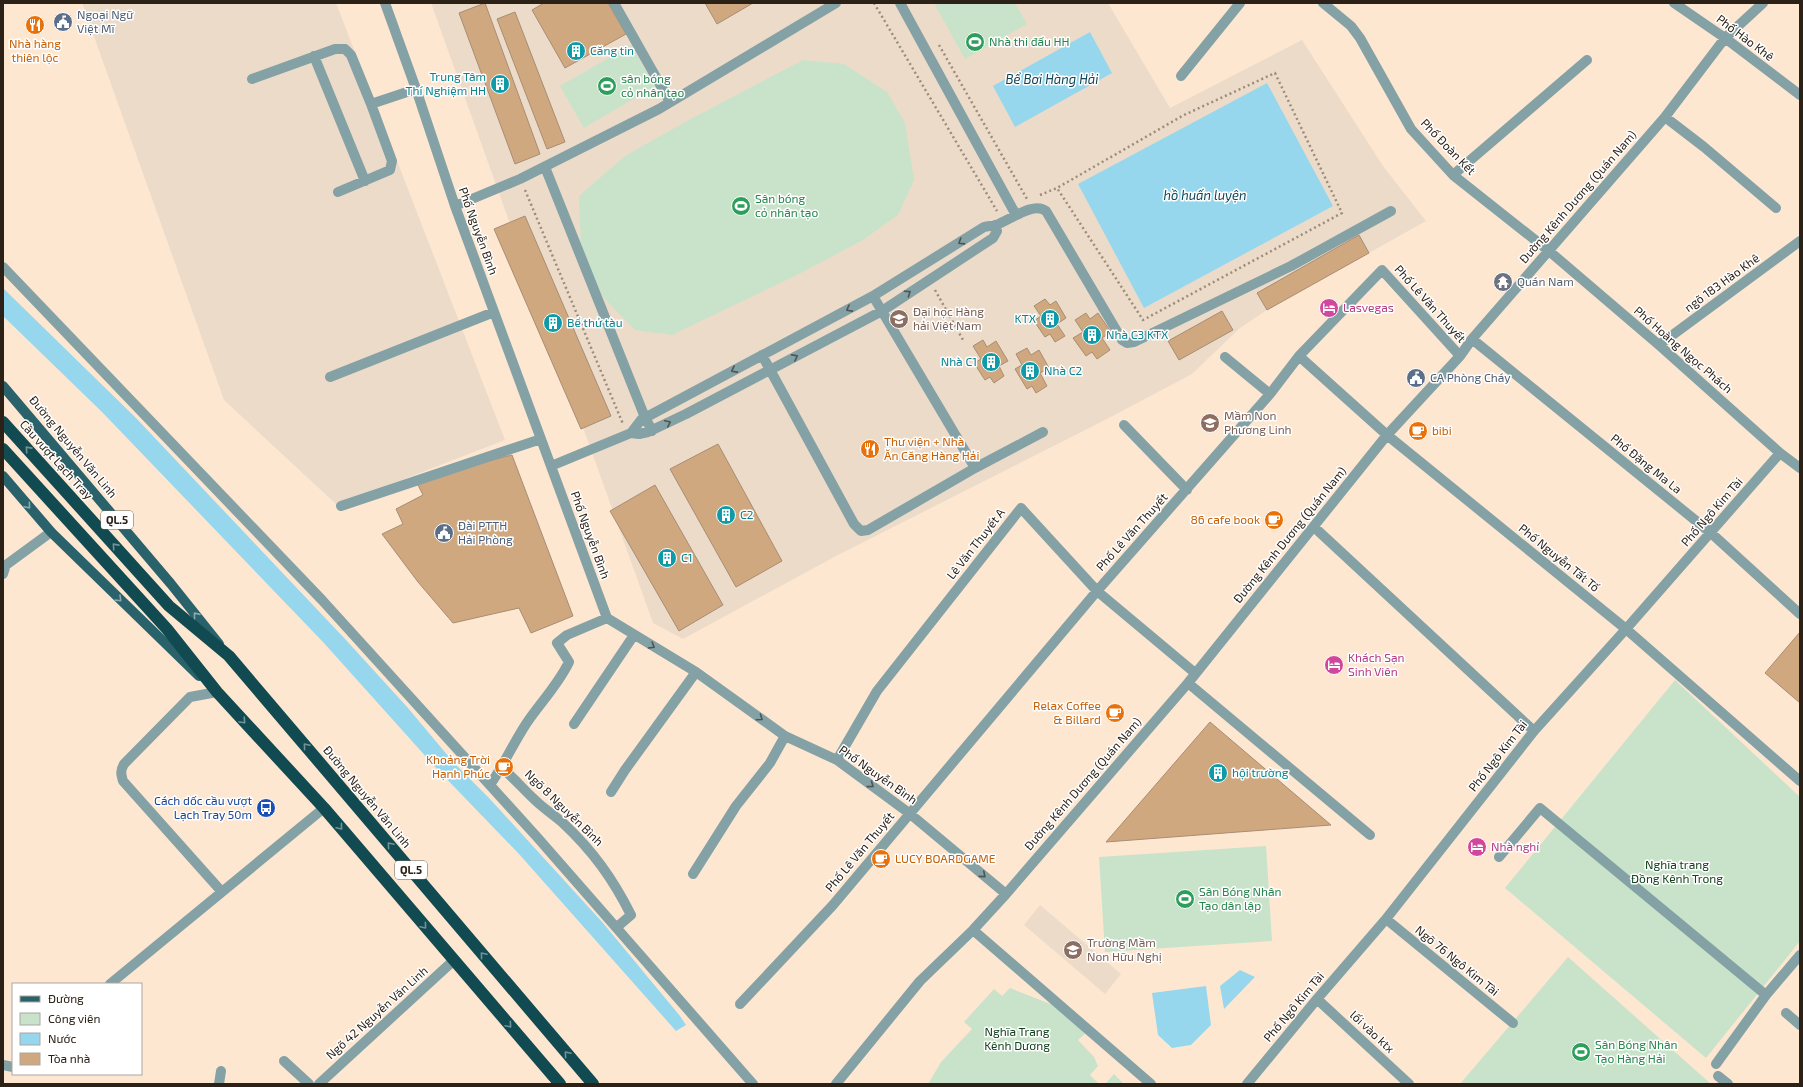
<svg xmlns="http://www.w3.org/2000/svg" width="1803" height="1087" font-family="'Exo 2',sans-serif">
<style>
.education{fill:#ecdbc9}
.green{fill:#c8e3ca}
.water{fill:#97d7ee}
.building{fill:#d0a880;stroke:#a78d73}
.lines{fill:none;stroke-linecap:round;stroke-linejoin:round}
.path{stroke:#9d8c7b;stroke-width:2.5;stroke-dasharray:2 3;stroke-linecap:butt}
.minor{stroke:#84a1a6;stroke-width:10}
.major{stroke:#29626b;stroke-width:10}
.highway{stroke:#124a52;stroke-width:12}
.oneway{stroke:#4f5450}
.oneway2{stroke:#719297}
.oneway3{stroke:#89a9ae}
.labels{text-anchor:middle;stroke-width:3;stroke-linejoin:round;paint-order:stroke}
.shield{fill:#fff;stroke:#6b645d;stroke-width:1}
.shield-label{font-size:11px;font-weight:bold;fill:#2c2117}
.service-label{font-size:12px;fill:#4e5e75;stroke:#fff;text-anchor:start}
.street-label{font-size:12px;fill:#2c2117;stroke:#fff}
.leisure-label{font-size:12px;fill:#27864d;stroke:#fff;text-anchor:start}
.food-label{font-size:12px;fill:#c56008;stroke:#fff;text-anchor:start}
.culture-label{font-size:12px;fill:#0d838f;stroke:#fff;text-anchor:start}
.worship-label{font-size:12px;fill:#5b616d;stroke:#fff;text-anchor:start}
.hotel-label{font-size:12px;fill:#b23c85;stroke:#fff;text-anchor:start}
.education-label{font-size:12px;fill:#785e54;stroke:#fff;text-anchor:start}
.transit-label{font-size:12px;fill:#164399;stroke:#fff;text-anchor:end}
.park-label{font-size:12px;fill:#13421d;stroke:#fff}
.water-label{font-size:13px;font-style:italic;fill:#0e4656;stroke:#fff}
</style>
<rect width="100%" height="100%" fill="#fee7d1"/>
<path class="education" d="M82,3H336L505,440L337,505L224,400Z
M431,3H1108L1170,108L1302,40L1383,166L1426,221L1267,310L1240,328L1192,374L1105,420L838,555L683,639L653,623Z
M1040,905L1121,974L1105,994L1024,925Z"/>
<path class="green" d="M934,3H1015L1027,24L965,59Z
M631,45L655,86L584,128L560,86Z
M803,60L844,64L887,92L905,123L914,180L898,215L863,240L795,276L672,335L635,330L603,297L581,250L579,196L625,156L687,121Z
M1675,680L1800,797V941L1706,1058L1505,888Z
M1266,846L1272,941L1105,952L1099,857Z
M1568,957L1711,1084H1460Z
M1010,988L1058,1007L1087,1032L1078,1040L1094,1057L1098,1066L1090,1075L1099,1084H928L941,1062L972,1029L964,1022L994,989L1002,996Z
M1114,1074L1124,1084H1105Z"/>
<path class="water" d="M1090,32L1112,73L1015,127L993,86Z
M1267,83L1333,206L1144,308L1078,184Z
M3,288L136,418L346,640L408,708L454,763L489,798L603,923L680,1016L686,1025L676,1031L519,854L437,769L323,642L102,412L3,316Z
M1240,970L1255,977L1224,1009L1220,986Z
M1206,986L1211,1025L1191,1045L1172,1048L1158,1035L1152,993Z"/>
<path class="building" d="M485,3L540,154L515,164L459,13Z
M544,3H608L626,34L565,68L532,10Z
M705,3H753L717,24Z
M515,12L565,142L547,149L497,19Z
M525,216L611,416L581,429L494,229Z
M1359,235L1369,253L1267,310L1257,293Z
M1045,299L1050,305L1056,301L1066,318L1057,324L1065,336L1055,342L1050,334L1045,337L1034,321L1041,316L1034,306Z
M1222,311L1233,330L1179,360L1168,341Z
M1086,313L1090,319L1098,313L1111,332L1102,338L1110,350L1097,359L1092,352L1086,356L1073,338L1083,332L1075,320Z
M983,340L987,347L996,341L1008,361L999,366L1004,376L994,383L990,377L985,380L974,363L981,359L973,346Z
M1027,348L1031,355L1039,350L1049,368L1040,373L1047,386L1036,393L1032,386L1027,389L1015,369L1022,365L1016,354Z
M718,444L782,561L736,587L670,469Z
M512,455L573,616L531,633L519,608L453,623L418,582L382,534L403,524L396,509L423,495L417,483L453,470Z
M655,485L723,605L679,631L610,511Z
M1800,632V703L1765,673Z
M1210,722L1331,825L1106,842Z"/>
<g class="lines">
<path class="path" d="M874,3L997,211
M939,45L1027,199
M525,190L623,424
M1040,195L1057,188L1184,115L1275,73L1342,213L1143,320L1057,188
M935,290L963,340"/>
<path class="minor" d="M385,3L416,89L455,206L607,618L696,672L785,736L837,760L909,813L1006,894
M614,3L670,102
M900,3L1016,215
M1323,3L1351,26L1360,38L1411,129L1453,175L1549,251L1659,345L1780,453L1800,468
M1674,3L1725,38L1800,95
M314,56L365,181
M1181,76L1240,3
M252,79L335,49H345L351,55L371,104L416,89
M1665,117L1704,147L1776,208
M545,167L644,415L652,431
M1453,175L1587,60
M338,192L390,170L392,161L371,104
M455,206L520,179L659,109L836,3
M3,267L322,600L537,837L753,1084
M873,296L975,468
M1472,339L1711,533L1800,614
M1659,345L1800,241
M762,355L854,524L861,531L868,530L975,468L1043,432
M1299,356L1387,435L1626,629L1800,781
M1225,357L1270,394
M330,377L494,312
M1124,425L1187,490
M631,433L641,420L873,296L984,227C988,226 992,226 996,225C1009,221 1033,201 1046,211L1122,340L1127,343L1134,342L1291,266L1391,211
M551,466L631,433L639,434L648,432L686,414L882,311L993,238L997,231L995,225
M341,506L541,439
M1314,527L1534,731
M3,574L6,565L51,532
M1188,683L1370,835
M217,692L190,697L124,764C120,771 121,774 123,781L222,892
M574,724L634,635
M837,760L877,691L1021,508L1097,591L1195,673
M502,768C514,778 523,789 535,800C543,808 554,815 563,823C593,851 613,879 631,915L617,927
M490,785C503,766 513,744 526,724C540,703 558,685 569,662L557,643L567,635L607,618
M611,792L625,770L696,672
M1499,857L1540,808L1766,995
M693,874L736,806L770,763L785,736
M1386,919L1513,1023
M973,930L1151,1084
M110,984L324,808
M1317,999L1409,1084
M740,1004L833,905L1097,591L1270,394L1299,356L1382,270L1460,356
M1786,1013L1800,1025
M284,1061L309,1084
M1716,1064L1766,995L1800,955
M3,1065L13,1067
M1718,1076L1728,1084
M219,1084L221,1071
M319,1084L453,961
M836,1084L920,981L973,930L1006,894L1188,683L1387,435L1460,356L1472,339L1665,117L1725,38L1763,3
M1247,1084L1317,999L1386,919L1534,731L1626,629L1780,453"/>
<path class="major" d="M3,386L171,584L219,644
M3,476L51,532L199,676"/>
<path class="highway" d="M3,422L169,606L229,656L593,1084
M3,449L167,629L217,692L324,808L560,1084"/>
</g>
<defs><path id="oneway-chevron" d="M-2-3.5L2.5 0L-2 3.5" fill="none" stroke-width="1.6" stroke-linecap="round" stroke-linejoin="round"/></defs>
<g class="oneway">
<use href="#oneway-chevron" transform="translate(961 242) rotate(148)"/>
<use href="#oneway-chevron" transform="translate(908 293) rotate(-34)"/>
<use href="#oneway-chevron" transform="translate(849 309) rotate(152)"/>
<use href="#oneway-chevron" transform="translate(795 357) rotate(-28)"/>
<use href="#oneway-chevron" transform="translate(734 370) rotate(152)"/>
<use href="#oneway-chevron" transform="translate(668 423) rotate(-25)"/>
<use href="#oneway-chevron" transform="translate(652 646) rotate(31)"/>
<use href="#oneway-chevron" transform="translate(760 718) rotate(35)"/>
<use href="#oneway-chevron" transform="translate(871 785) rotate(36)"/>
<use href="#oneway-chevron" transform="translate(983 875) rotate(40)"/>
</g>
<g class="oneway2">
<use href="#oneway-chevron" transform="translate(28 449) rotate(-132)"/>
<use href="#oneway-chevron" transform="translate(115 546) rotate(-132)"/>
<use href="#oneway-chevron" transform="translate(243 721) rotate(47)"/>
<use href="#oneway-chevron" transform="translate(306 746) rotate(-130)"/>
<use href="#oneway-chevron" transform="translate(340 827) rotate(50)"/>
<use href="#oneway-chevron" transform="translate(390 845) rotate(-130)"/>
<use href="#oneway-chevron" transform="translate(424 926) rotate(50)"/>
<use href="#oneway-chevron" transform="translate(483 955) rotate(-130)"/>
<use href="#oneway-chevron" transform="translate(509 1025) rotate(49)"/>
<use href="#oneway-chevron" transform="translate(567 1054) rotate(-130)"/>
</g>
<g class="oneway3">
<use href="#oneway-chevron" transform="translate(28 506) rotate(49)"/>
<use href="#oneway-chevron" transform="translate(119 599) rotate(44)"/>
<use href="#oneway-chevron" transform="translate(196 615) rotate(-129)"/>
</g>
<defs>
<symbol id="civic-disc" viewBox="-11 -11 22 22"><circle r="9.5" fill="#5c6f8a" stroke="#fff"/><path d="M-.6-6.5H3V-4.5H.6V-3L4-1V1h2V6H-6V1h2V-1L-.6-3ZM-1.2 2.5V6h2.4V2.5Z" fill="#fff"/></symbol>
<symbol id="restaurant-disc" viewBox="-11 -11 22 22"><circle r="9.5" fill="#e8710a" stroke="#fff"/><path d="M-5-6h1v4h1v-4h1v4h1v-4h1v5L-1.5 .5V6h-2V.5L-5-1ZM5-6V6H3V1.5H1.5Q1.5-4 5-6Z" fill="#fff"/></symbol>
<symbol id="stadium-disc" viewBox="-11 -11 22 22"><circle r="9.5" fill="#2e9e5b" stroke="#fff"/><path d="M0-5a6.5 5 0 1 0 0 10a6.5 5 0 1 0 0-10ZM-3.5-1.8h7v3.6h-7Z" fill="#fff"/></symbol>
<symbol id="building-disc" viewBox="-11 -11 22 22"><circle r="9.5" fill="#0f9aa8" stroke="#fff"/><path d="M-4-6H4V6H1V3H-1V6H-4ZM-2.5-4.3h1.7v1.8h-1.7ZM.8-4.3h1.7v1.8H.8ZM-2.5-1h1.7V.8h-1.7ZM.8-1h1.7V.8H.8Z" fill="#fff"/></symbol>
<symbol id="temple-disc" viewBox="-11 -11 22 22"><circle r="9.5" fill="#6b7280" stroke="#fff"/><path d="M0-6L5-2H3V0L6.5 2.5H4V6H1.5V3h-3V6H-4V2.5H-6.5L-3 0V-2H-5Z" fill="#fff"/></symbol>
<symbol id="hotel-disc" viewBox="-11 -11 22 22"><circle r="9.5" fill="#d1479c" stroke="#fff"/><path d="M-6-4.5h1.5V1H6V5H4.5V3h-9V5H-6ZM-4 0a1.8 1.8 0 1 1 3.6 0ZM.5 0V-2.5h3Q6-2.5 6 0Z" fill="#fff"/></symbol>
<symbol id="university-disc" viewBox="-11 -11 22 22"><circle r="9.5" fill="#8d6e63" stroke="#fff"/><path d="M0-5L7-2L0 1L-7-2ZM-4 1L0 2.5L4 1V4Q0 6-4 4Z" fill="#fff"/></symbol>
<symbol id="school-disc" viewBox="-11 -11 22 22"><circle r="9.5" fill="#8d6e63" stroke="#fff"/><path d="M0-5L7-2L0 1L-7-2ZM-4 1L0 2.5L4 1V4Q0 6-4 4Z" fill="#fff"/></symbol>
<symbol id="cafe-disc" viewBox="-11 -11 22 22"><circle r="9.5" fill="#e8710a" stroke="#fff"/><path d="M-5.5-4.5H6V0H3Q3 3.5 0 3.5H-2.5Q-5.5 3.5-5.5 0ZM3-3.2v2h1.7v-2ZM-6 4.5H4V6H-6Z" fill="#fff"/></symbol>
<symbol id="bus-disc" viewBox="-11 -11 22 22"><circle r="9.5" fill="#1a4fb4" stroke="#fff"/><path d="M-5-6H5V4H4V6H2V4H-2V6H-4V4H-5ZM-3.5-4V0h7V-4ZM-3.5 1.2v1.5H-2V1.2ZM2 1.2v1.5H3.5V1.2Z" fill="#fff"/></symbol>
</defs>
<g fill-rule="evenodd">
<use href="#civic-disc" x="52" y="11" width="22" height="22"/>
<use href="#restaurant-disc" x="24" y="14" width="22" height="22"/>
<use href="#stadium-disc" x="964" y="31" width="22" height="22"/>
<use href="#building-disc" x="565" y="40" width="22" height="22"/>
<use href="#building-disc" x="489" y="73" width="22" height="22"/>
<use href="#stadium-disc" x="596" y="75" width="22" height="22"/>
<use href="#stadium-disc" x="730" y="195" width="22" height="22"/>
<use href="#temple-disc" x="1492" y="271" width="22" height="22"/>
<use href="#hotel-disc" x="1318" y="297" width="22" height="22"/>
<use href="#university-disc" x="888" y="308" width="22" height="22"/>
<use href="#building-disc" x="1039" y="308" width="22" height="22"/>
<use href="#building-disc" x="542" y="312" width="22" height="22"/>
<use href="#building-disc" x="1081" y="324" width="22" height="22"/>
<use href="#building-disc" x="980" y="351" width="22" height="22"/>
<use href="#building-disc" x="1019" y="360" width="22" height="22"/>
<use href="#civic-disc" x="1405" y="367" width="22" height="22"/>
<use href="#school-disc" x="1199" y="412" width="22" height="22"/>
<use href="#cafe-disc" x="1407" y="420" width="22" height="22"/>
<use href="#restaurant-disc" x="859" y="438" width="22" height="22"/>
<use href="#building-disc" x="715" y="504" width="22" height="22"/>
<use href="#cafe-disc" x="1263" y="509" width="22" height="22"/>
<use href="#civic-disc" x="433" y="522" width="22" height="22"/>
<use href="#building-disc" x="656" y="547" width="22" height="22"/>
<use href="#hotel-disc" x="1323" y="654" width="22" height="22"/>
<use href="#cafe-disc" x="1104" y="702" width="22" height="22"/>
<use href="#cafe-disc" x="493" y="756" width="22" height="22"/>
<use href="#building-disc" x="1207" y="762" width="22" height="22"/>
<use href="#bus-disc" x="255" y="797" width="22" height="22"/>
<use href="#hotel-disc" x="1466" y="836" width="22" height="22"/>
<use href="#cafe-disc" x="870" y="848" width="22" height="22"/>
<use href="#stadium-disc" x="1174" y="888" width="22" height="22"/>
<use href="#school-disc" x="1062" y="939" width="22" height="22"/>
<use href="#stadium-disc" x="1570" y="1041" width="22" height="22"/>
</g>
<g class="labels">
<g class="shield">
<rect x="101" y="511" width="32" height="18" rx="3"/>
<rect x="395" y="861" width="32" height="18" rx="3"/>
</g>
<g class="shield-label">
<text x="117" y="524">QL.5</text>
<text x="411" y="874">QL.5</text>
</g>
<g class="service-label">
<text x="77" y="19">Ngoại Ngữ<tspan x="77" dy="14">Việt Mĩ</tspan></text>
<text x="1430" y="382">CA Phòng Cháy</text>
<text x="458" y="530">Đài PTTH<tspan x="458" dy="14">Hải Phòng</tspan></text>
</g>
<g class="street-label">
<text transform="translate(1745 38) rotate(37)" y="4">Phố Hào Khê</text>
<text transform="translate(1448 147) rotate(46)" y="4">Phố Đoàn Kết</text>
<text transform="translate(1578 197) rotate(-49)" y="4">Đường Kênh Dương (Quán Nam)</text>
<text transform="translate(478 231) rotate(70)" y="4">Phố Nguyễn Bình</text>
<text transform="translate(1722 283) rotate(-36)" y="4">ngõ 183 Hào Khê</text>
<text transform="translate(1430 304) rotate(48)" y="4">Phố Lê Văn Thuyết</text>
<text transform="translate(1683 350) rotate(41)" y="4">Phố Hoàng Ngọc Phách</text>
<text transform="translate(73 447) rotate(50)" y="4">Đường Nguyễn Văn Linh</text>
<text transform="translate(56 460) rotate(48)" y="4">Cầu vượt Lạch Tray</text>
<text transform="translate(1646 464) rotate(39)" y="4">Phố Đặng Ma La</text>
<text transform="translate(1712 512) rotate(-49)" y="4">Phố Ngô Kim Tài</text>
<text transform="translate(1132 532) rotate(-48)" y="4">Phố Lê Văn Thuyết</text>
<text transform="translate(590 535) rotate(70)" y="4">Phố Nguyễn Bình</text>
<text transform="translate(1290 535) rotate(-51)" y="4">Đường Kênh Dương (Quán Nam)</text>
<text transform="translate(976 544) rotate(-52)" y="4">Lê Văn Thuyết A</text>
<text transform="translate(1559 558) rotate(39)" y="4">Phố Nguyễn Tất Tố</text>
<text transform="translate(1498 756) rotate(-52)" y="4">Phố Ngô Kim Tài</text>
<text transform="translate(878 775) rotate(35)" y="4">Phố Nguyễn Bình</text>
<text transform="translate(1083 784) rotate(-49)" y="4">Đường Kênh Dương (Quán Nam)</text>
<text transform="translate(367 797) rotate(50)" y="4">Đường Nguyễn Văn Linh</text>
<text transform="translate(564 808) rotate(44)" y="4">Ngõ 8 Nguyễn Bình</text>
<text transform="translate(860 852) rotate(-50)" y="4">Phố Lê Văn Thuyết</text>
<text transform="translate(1457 961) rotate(39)" y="4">Ngõ 76 Ngô Kim Tài</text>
<text transform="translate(1294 1007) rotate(-50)" y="4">Phố Ngô Kim Tài</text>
<text transform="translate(377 1013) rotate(-42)" y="4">Ngõ 42 Nguyễn Văn Linh</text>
<text transform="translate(1372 1032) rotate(43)" y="4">lối vào ktx</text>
</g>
<g class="leisure-label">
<text x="989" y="46">Nhà thi đấu HH</text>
<text x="621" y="83">sân bóng<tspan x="621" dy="14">cỏ nhân tạo</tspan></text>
<text x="755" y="203">Sân bóng<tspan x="755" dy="14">cỏ nhân tạo</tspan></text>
<text x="1199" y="896">Sân Bóng Nhân<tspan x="1199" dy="14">Tạo dân lập</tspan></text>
<text x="1595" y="1049">Sân Bóng Nhân<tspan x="1595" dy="14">Tạo Hàng Hải</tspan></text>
</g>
<g class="food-label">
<text x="35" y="48" text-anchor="middle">Nhà hàng<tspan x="35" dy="14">thiên lộc</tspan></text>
<text x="1432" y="435">bibi</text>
<text x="884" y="446">Thư viện + Nhà<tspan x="884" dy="14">Ăn Căng Hàng Hải</tspan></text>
<text x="1260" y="524" text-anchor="end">86 cafe book</text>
<text x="1101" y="710" text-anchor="end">Relax Coffee<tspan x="1101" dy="14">&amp; Billard</tspan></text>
<text x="490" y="764" text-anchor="end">Khoảng Trời<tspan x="490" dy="14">Hạnh Phúc</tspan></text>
<text x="895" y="863">LUCY BOARDGAME</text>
</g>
<g class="culture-label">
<text x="590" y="55">Căng tin</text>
<text x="486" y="81" text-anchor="end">Trung Tâm<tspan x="486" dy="14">Thí Nghiệm HH</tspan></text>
<text x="1036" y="323" text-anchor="end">KTX</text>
<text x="567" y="327">Bể thử tàu</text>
<text x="1106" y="339">Nhà C3 KTX</text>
<text x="977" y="366" text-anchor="end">Nhà C1</text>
<text x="1044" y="375">Nhà C2</text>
<text x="740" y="519">C2</text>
<text x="681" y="562">C1</text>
<text x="1232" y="777">hội trường</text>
</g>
<g class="worship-label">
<text x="1517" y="286">Quán Nam</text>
</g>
<g class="hotel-label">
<text x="1343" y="312">Lasvegas</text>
<text x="1348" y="662">Khách Sạn<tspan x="1348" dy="14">Sinh Viên</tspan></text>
<text x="1491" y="851">Nhà nghỉ</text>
</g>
<g class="education-label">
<text x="913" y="316">Đại học Hàng<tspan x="913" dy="14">hải Việt Nam</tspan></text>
<text x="1224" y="420">Mầm Non<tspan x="1224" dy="14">Phương Linh</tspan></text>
<text x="1087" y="947">Trường Mầm<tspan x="1087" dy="14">Non Hữu Nghị</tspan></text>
</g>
<g class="transit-label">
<text x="252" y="805">Cách dốc cầu vượt<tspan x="252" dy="14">Lạch Tray 50m</tspan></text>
</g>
<g class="park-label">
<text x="1677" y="869">Nghĩa trang<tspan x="1677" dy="14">Đồng Kênh Trong</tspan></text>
<text x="1017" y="1036">Nghĩa Trang<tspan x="1017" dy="14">Kênh Dương</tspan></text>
</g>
<g class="water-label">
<text x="1052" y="84">Bể Bơi Hàng Hải</text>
<text x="1205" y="200">hồ huấn luyện</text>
</g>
</g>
<rect width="1803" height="1087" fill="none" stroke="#2c2117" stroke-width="8"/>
<rect x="12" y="983" width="130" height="92" fill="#ffffff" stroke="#aba6a2"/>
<rect x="20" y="996" width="20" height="6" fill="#29626b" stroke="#aba6a2"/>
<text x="48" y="1003" font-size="12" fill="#2c2117">Đường</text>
<rect x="20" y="1013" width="20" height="12" fill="#c8e3ca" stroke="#aba6a2"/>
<text x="48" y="1023" font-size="12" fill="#2c2117">Công viên</text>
<rect x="20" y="1033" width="20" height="12" fill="#97d7ee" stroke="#aba6a2"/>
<text x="48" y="1043" font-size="12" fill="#2c2117">Nước</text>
<rect x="20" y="1053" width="20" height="12" fill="#d0a880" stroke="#aba6a2"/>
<text x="48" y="1063" font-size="12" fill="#2c2117">Tòa nhà</text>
</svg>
